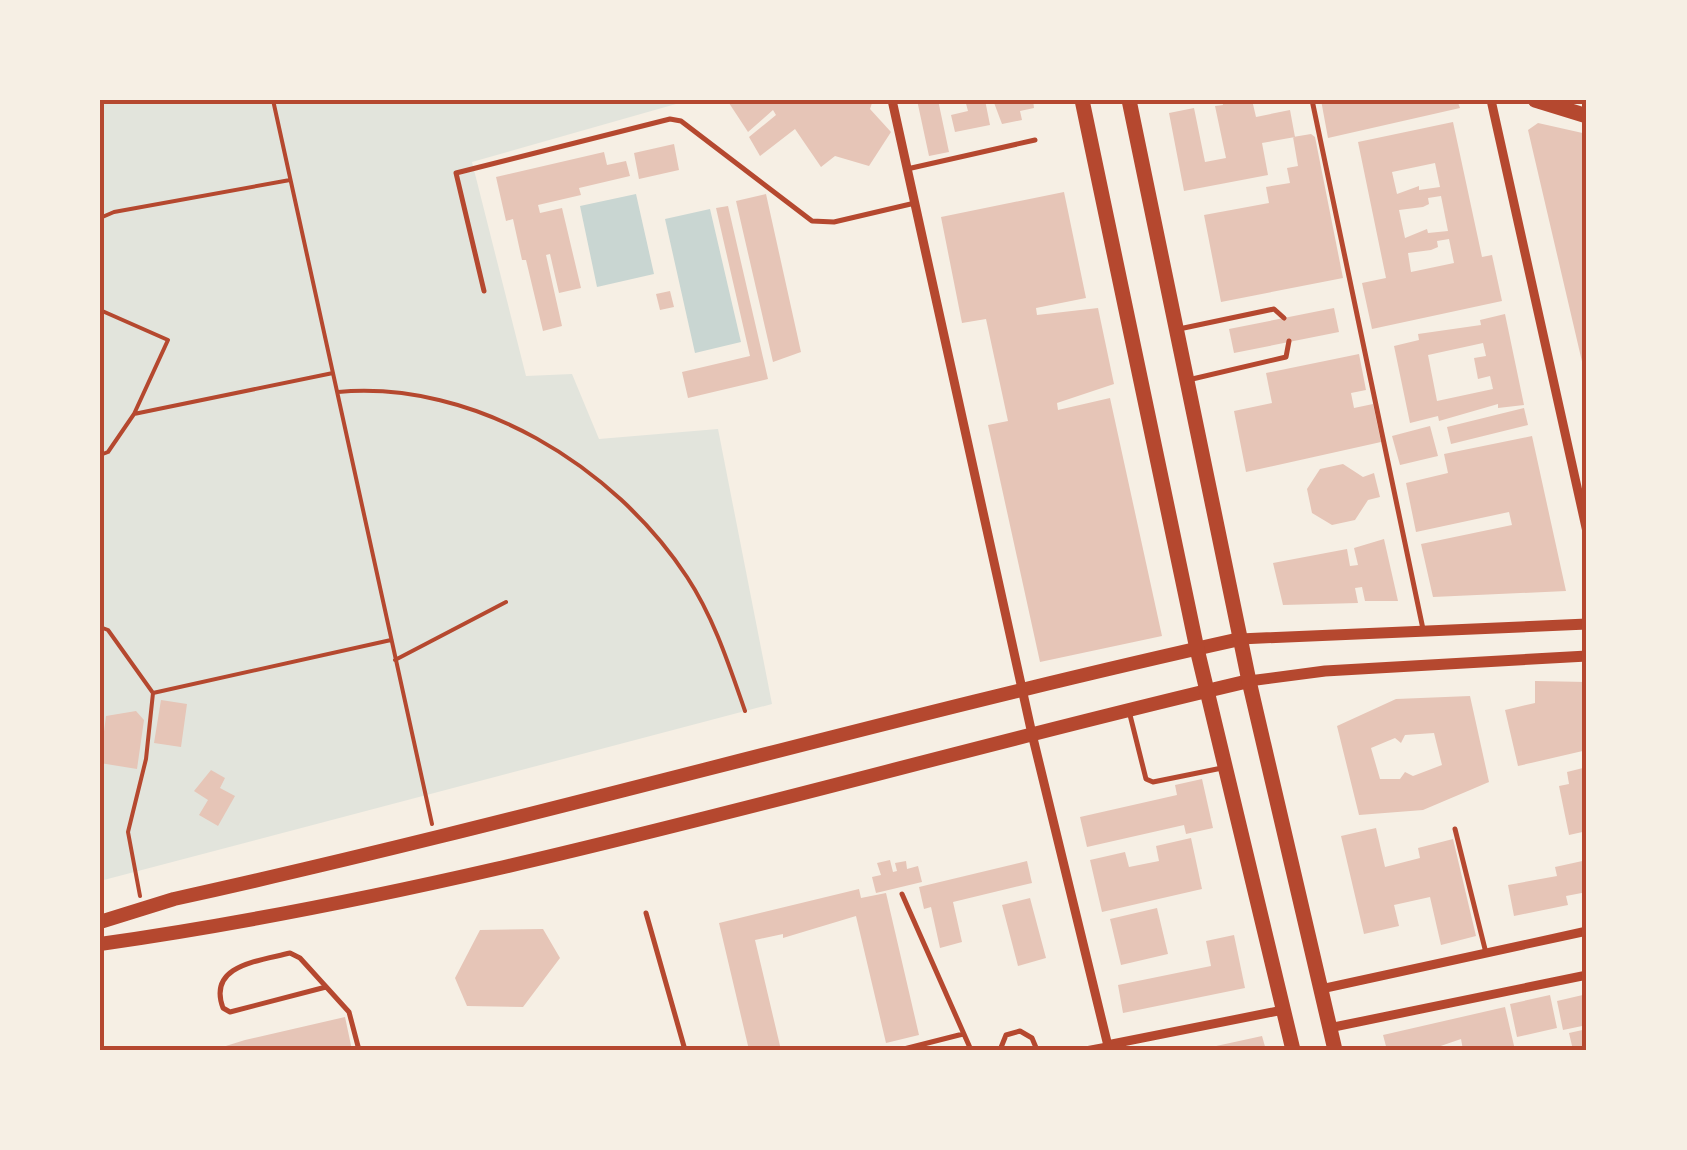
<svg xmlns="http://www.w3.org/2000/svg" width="1687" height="1150" font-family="Arial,sans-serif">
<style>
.green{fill:#e2e4dc}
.water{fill:#c9d6d2}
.building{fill:#e6c5b7;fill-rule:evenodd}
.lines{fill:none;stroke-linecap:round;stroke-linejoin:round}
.path{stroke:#b5482f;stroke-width:4}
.service{stroke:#b5482f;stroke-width:5}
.minor{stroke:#b5482f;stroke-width:9}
.tertiary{stroke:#b5482f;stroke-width:11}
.secondary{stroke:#b5482f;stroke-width:14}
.primary{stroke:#b5482f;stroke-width:15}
.trunk{stroke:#b5482f;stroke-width:15}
.neatline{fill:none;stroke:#b5482f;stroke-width:4}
</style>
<rect width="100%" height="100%" fill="#f6efe4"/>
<path class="green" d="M100,100H690L472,162L526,376L572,374L599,439L718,429L772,704L100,881Z"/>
<path class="water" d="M636,194L654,274L597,287L580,206Z
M710,209L741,342L695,353L665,219Z"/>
<path class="building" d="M727,100H873L870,109L891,132L869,166L835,156L821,167L795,129L760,156L749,137L776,115L773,110L748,132Z
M917,100H938L949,152L929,156Z
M965,100H985L990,125L955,132L951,115L968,111Z
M993,100H1033L1034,108L1020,111L1022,120L1002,124Z
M1222,100H1252L1256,117L1290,110L1295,137L1262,143L1268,175L1184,191L1169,113L1194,108L1205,162L1226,158L1215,106L1223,105Z
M1321,100H1457L1460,108L1328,138Z
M1453,122L1482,257L1492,255L1502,301L1372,329L1362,283L1386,278L1358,142ZM1435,163L1440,187L1419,190V186L1397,194L1392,172ZM1441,196L1448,231L1428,233L1427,229L1405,238L1399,210L1423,207L1429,204L1428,198ZM1449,239L1454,263L1411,272L1408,253L1431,250L1438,247L1437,241Z
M1538,123L1587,134V383L1528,130Z
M1311,134L1315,137L1343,278L1221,302L1204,215L1269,203L1266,187L1290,183L1287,168L1298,166L1293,137Z
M674,144L679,170L639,179L634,153Z
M604,152L607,165L626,161L630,176L579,188L581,195L538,205L540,213L562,208L581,288L559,293L550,254L546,255L562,326L543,331L526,260H522L513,219L506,221L496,177Z
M1064,192L1086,298L1036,308L1037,315L1098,308L1114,384L1057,403L1058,410L1110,398L1162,636L1040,662L988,425L1008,421L986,319L962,323L941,217Z
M766,194L801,352L773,362L736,201Z
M728,206L768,379L688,398L682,372L750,356L716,208Z
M670,291L674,307L660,310L656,294Z
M1334,308L1339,332L1234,353L1229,329Z
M1505,314L1524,405L1498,408V404L1439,421L1438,416L1410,423L1394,346L1419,340L1418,334L1481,325L1480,320ZM1483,343L1486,356L1474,358L1478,379L1490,376L1493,389L1437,401L1428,355Z
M1359,354L1366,390L1351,393L1354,408L1373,404L1381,442L1246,472L1234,411L1272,403L1266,373Z
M1524,408L1528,425L1451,444L1447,427Z
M1430,426L1438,456L1400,465L1392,436Z
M1532,436L1566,591L1433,597L1421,544L1512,525L1509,512L1416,532L1406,483L1448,473L1444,454Z
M1343,464L1363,477L1374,473L1380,497L1368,500L1355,520L1332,525L1312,513L1307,489L1320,469Z
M1384,539L1398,601H1365L1362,587L1355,588L1358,603L1283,605L1273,563L1347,549L1350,566L1358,565L1354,548Z
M1535,681L1587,682V750L1518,766L1505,710L1535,703Z
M1470,696L1489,782L1423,810L1359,815L1337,726L1396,699ZM1434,733L1442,765L1413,776L1405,772L1400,779H1380L1371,748L1395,738L1401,743L1405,735Z
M161,700L187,704L181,747L154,743Z
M136,711L144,720L137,769L100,763L106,716Z
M1587,767V831L1569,835L1559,786L1569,784L1567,772Z
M211,770L225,778L220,788L235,796L218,826L199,815L208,800L194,791Z
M1202,779L1213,828L1186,834L1184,825L1087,847L1080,817L1177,795L1175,785Z
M1376,828L1385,867L1420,858L1418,848L1453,839L1476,936L1441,945L1430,897L1394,905L1399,926L1364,934L1341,836Z
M1191,838L1202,889L1102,912L1090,860L1125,852L1129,867L1159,861L1156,846Z
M890,860L893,872L897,871L895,863L906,861L907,869L918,866L922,882L876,893L872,877L881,875L877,863Z
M1587,860V892L1566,896L1568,905L1514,916L1508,885L1557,876L1555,867Z
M1027,861L1032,883L953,902L962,942L940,948L931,907L924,909L919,887Z
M859,889L861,898L886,893L919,1035L886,1043L856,916L783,938V934L755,940L781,1050H749L719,923Z
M1030,898L1046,958L1018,966L1002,905Z
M1157,908L1168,954L1121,965L1110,919Z
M543,929L560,958L523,1007L467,1006L455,978L480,930Z
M1234,935L1245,988L1123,1013L1118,985L1211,966L1206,941Z
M1587,994V1025L1563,1030L1557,1001Z
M1550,995L1557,1028L1517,1037L1510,1004Z
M1505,1007L1515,1050H1463L1461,1039L1429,1050H1387L1383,1035Z
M345,1017L352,1050H213L245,1040Z
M1587,1029V1050H1573L1569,1033Z
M1262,1036L1266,1050H1207V1048Z"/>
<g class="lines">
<path class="path" d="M273,100L432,824
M100,218L114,212L290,180
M100,310L168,340L134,414
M338,392C475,380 614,466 687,577C714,618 729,665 745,711
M100,455L108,452L134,414L333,373
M100,627L108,630L153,693L146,759L128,832L140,896
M395,660L506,602
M153,693L391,640"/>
<path class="service" d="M1312,100L1423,629
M907,169L1035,140
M484,291L456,173L670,119L681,121L812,221L834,222L915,203
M1179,329L1274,309L1284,318
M1188,380L1286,357L1289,341
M1129,711L1146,779L1153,782L1222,768
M1455,829L1486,953
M902,894L971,1050
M646,913L685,1050
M326,987L230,1012L223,1008C207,965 259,961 290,953L300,958L349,1012L359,1050
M900,1050L963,1034
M1000,1050L1006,1035L1020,1031L1032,1038L1037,1050
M1080,1050L1107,1045"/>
<path class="minor" d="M892,100L1032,734L1109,1050
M1491,100L1587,532
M1321,989L1587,931
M1329,1028L1587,975
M1107,1045L1283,1010"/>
<path class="tertiary" d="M1240,639L1587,624
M1249,681L1325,671L1587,656"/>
<path class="secondary" d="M100,922L174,899C532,820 883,718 1240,639
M100,944C489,889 867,770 1249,681"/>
<path class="primary" d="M1535,100L1587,116"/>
<path class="trunk" d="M1082,100L1197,649L1293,1050
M1129,100L1249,681L1335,1050"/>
</g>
<rect width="1687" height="1150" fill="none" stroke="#f6efe4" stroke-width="205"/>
<rect x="102" y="102" width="1482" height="946" class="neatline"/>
</svg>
